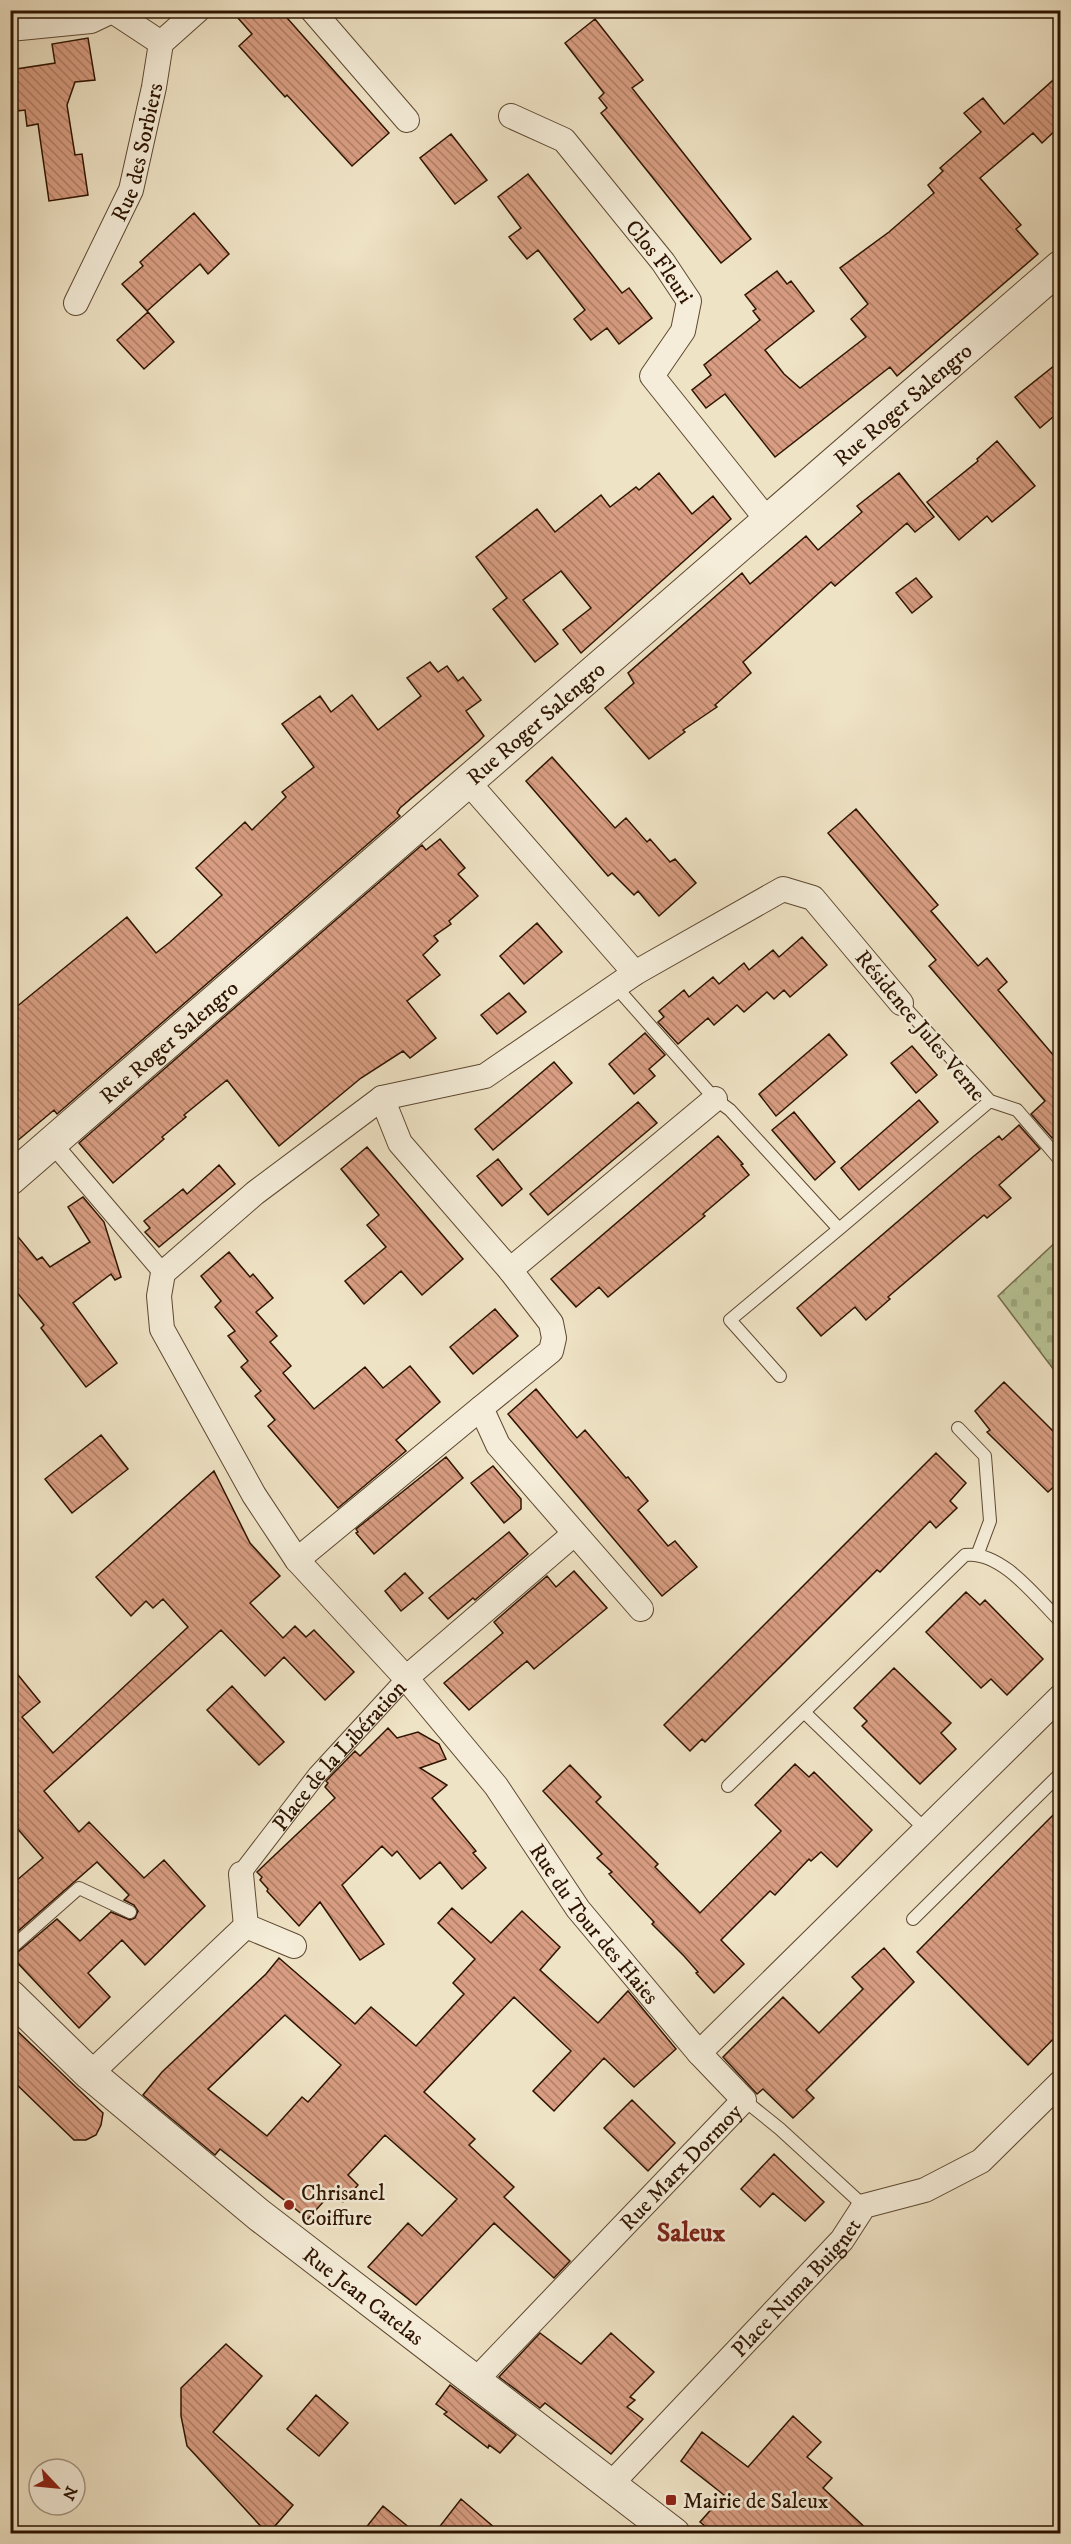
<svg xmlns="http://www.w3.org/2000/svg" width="1071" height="2544" font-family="'IM FELL DW Pica',serif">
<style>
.cemetery{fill:url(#cemetery-stones);stroke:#736c4a;stroke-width:1.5}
.building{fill:url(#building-back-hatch);stroke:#2e1400;stroke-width:1.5;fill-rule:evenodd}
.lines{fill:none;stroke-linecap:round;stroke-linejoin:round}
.service-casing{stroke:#5e4831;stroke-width:14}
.pedestrian-casing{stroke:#5e4831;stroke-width:20}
.minor-casing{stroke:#5e4831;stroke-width:26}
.tertiary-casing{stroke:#5e4831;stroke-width:34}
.service{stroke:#f5edd9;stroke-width:12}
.pedestrian{stroke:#f5edd9;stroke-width:18}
.minor{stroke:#f5edd9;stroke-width:24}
.tertiary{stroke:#f5edd9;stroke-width:32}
.poi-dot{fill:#8f2418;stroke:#f5edd9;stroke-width:2}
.labels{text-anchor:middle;stroke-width:5;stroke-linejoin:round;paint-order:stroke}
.street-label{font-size:22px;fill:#2e1400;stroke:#f5edd9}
.poi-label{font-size:22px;fill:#2e1400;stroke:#f5edd9;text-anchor:start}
.quarter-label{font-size:26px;font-weight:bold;fill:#7a1f14;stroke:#f5edd9}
</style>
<defs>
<pattern id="cemetery-stones" width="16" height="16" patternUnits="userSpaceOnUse" patternTransform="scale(1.5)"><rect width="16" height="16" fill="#b8c495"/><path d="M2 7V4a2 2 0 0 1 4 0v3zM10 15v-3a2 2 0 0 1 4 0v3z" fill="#9ea87f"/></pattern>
<pattern id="building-back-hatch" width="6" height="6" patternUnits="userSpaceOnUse" patternTransform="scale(1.5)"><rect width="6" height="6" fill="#d89d82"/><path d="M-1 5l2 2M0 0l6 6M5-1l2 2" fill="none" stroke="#b07f68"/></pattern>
</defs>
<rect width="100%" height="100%" fill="#efe3c5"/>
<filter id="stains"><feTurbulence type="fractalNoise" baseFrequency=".00333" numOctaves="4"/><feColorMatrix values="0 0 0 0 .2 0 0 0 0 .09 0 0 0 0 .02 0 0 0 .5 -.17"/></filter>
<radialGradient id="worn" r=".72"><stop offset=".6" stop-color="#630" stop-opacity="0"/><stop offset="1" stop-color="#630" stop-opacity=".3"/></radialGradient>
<path class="cemetery" d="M1060,1238V1378L998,1296Z"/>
<path class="building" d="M231,10H280L389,133L352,166L287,95L285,97L239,46L252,34Z
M595,19L643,80L632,88L751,239L721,263L601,113L607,108L599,98L604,93L565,43Z
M88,38L95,80L75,82L67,105L75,155L82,154L88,195L49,201L38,124L27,126L25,110L10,112V70L55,63L52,44Z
M1060,74V126L1042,143L1033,133L980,178L1021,225L1016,229L1038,254L897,376L890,367L775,457L725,394L706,408L692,390L711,375L704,365L760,320L753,311L756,309L745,295L777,271L787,284L791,281L814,311L765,350L784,374L800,388L866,337L851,319L868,304L840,268L889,232L934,193L928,185L943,171L940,168L981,132L964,113L983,98L1004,124Z
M451,134L487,180L455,204L420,158Z
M528,174L622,293L629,288L652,318L619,344L607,328L591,340L574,319L585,310L538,250L527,259L509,237L521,228L498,197Z
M194,213L229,254L208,274L200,264L147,311L122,284L143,266L140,262Z
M148,312L174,342L144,369L117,340Z
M1060,361V411L1040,428L1015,397Z
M997,441L1035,486L992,522L987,516L959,540L927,502L978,461L977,459Z
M659,473L692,514L713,496L731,519L581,653L563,630L591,608L561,571L523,600L558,644L535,662L493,609L507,598L476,557L537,509L555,532L601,495L610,507L636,487L639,490Z
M899,473L934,517L915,532L907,523L835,586L831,582L743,662L751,673L715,705L717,707L683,730L685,732L649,759L605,708L634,683L628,673L742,573L750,584L806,536L818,550L862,512L857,506Z
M916,578L932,597L912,613L896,593Z
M430,662L438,672L447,666L458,681L463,677L481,700L466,711L484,736L479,741L400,808L397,813L400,816L57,1114L54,1110L10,1147V1012L127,917L156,953L170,942L222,895L196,868L245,822L252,830L286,797L282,792L314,767L282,724L320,696L331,712L352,695L378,730L421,696L407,678Z
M552,757L615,828L626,818L647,842L650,839L670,862L675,859L696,883L659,916L638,891L634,895L612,873L608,876L526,781Z
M856,809L938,905L931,911L978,966L987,958L1007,982L998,990L1060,1063V1131L1052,1138L1031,1114L1045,1101L929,966L936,960L828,833Z
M440,839L465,868L458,874L478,896L449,921L451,924L434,936L438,941L423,955L440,975L407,1001L436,1038L410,1058L403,1051L361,1078L279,1146L227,1080L184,1115L186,1117L162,1137L164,1139L113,1183L79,1143L422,845L426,850Z
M537,923L562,952L524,984L500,956Z
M802,937L827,965L790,997L784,990L774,999L767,992L744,1012L737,1005L714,1025L708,1018L678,1044L658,1022L664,1017L659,1011L684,990L689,997L713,977L719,984L744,963L749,970L773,950L779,957Z
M509,993L526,1012L497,1034L481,1015Z
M645,1033L665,1055L649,1069L655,1076L634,1094L609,1064Z
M829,1034L847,1055L776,1116L759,1094Z
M912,1046L937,1075L916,1093L891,1063Z
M554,1062L572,1083L493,1150L475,1129Z
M919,1100L938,1122L859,1190L841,1168Z
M638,1102L657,1123L548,1215L530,1194Z
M794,1112L835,1162L815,1180L772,1130Z
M1019,1125L1040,1149L999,1185L1011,1198L987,1218L984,1215L888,1297L890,1299L866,1320L855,1307L821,1336L797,1308L974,1156L999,1136L1002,1140Z
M718,1136L743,1164L741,1165L749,1175L703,1214L705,1216L608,1297L599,1287L576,1307L551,1279Z
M367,1147L463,1259L422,1295L401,1271L364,1304L345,1281L386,1247L367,1225L379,1215L341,1169Z
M498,1159L522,1189L502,1206L477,1176Z
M219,1165L235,1184L159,1247L145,1232L150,1228L144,1221L183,1189L187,1194Z
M83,1197L104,1222L121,1277L115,1280L111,1274L73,1303L117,1363L86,1387L41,1328L44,1325L10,1284V1227L37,1260L42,1257L50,1267L90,1242L68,1207Z
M229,1252L250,1277L253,1274L273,1298L256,1312L277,1336L270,1342L291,1366L283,1373L314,1409L365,1367L383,1388L410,1366L440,1402L396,1440L406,1451L338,1508L268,1426L275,1420L255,1396L261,1391L241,1367L248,1361L228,1336L235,1331L215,1307L221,1301L201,1276Z
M495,1309L518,1336L473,1374L450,1347Z
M1004,1382L1060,1438V1481L1048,1492L987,1432L990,1430L975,1411Z
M536,1389L577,1438L585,1430L626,1478L628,1477L648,1501L638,1510L668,1546L675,1541L697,1567L662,1596L508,1414Z
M101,1435L128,1469L72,1513L45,1479Z
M936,1453L966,1483L950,1501L957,1508L936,1528L930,1521L880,1572L877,1570L705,1742L702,1739L690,1751L664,1725Z
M446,1457L463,1478L374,1554L356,1533L358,1532L356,1529Z
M493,1466L521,1499V1509L504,1523L471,1483Z
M214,1471L250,1543L280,1576L250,1603L283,1638L295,1626L306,1637L314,1630L354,1672L325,1700L284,1657L265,1676L221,1630L44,1791L79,1832L89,1822L144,1878L164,1860L205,1906L145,1965L122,1940L88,1973L110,1997L79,2028L12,1957L57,1919L80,1941L111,1912L130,1920L135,1918L138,1911L134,1905L124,1900L129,1895L97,1862L10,1938V1886L43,1858L16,1827L18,1825L10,1817V1665L40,1702L22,1717L53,1753L188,1627L163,1599L153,1608L146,1601L131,1616L96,1577Z
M509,1532L528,1554L475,1600L473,1598L448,1619L429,1598Z
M574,1571L607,1608L534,1669L527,1661L469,1710L444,1683L503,1633L494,1622L547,1576L556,1587Z
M405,1573L423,1593L401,1611L385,1591Z
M966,1592L980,1605L985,1600L1043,1659L1007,1695L991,1679L981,1688L926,1632Z
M894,1668L951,1723L941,1733L956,1749L920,1784L862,1726L867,1721L854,1708Z
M232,1686L284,1742L259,1765L207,1710Z
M388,1728L397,1738L418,1732L439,1744L446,1759L420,1768L447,1785L432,1798L476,1851L473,1853L486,1868L462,1889L440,1862L420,1879L397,1851L392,1856L382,1846L342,1885L384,1944L360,1960L320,1902L299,1926L267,1891L268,1889L260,1880L262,1877L257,1872L335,1798L325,1787L328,1783L326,1781L355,1751L360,1756Z
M795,1764L809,1777L814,1772L872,1830L837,1867L821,1852L811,1861L809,1859L775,1895L770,1891L721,1940L744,1964L714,1993L696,1973L698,1972L684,1956L652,1924L654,1922L609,1874L612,1872L597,1858L602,1854L543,1791L570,1765L601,1797L596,1802L658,1864L655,1867L700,1913L781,1831L755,1805Z
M1060,1808V2032L1028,2065L917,1952Z
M452,1908L491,1943L522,1911L560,1947L540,1970L598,2023L628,1991L676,2049L634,2087L604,2058L554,2111L533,2091L571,2051L514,1997L424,2092L475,2139L469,2145L514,2187L504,2197L570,2261L554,2278L494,2223L416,2305L368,2267L408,2223L422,2236L457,2199L385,2135L348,2175L358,2185L343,2202L332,2192L308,2219L220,2149L215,2155L143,2095L162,2072L266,1974L279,1958L355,2024L371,2007L416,2046L464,1994L453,1983L475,1959L438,1923ZM285,2015L341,2065L308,2102L302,2097L267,2136L208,2089Z
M884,1948L914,1982L806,2090L814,2098L793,2118L763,2089L757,2094L723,2057L783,1997L819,2033L863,1989L852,1977Z
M10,2024L103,2113L101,2125L96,2135L86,2140H74L10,2078Z
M632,2100L675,2143L648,2171L604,2128Z
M774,2154L824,2202L805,2221L773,2193L760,2207L741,2189Z
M540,2333L581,2364L611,2333L654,2372L630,2397L635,2400L627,2407L643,2419L611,2454L545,2403L540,2408L499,2377Z
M226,2344L262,2376L213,2432L293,2505L268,2534L187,2446L181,2416V2388Z
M450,2385L516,2435L500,2453L489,2445L488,2448L444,2414L447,2412L436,2404Z
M316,2395L348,2423L319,2456L287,2429Z
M793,2416L821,2442L807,2457L832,2478L823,2488L872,2534H715L700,2522L724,2495L681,2461L702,2432L748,2467Z
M461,2499L502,2534H434Z
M383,2506L417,2534H361Z"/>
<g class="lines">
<defs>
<path id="service" d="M616,987L715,1099L730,1110L839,1229L990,1101L901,1003
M990,1101L1017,1110L1060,1160
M780,1376L730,1320L839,1229
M958,1428L985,1456L990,1521L978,1553
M804,1712L926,1830
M728,1786L965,1555C1001,1550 1036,1597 1060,1621
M913,1919L1060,1774
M10,1949L79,1888L130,1912
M744,2100L780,2129L864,2206"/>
<g id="pedestrian">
<path d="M52,1143L163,1273"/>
<path id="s1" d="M241,1874L317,1775L406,1678"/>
</g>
<g id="minor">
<path d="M111,10L161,43"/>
<path d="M312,10L407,120"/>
<path d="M10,29L91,21L112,11"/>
<path id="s2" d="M511,116L564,140L663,262L689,301L683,331L652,376L768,521"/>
<path id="s3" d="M76,303L131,190L154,87L161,43L198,10"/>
<path d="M468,782L635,973"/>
<path d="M382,1098L485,1076L635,973L783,889L813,898L901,1003"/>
<path d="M510,1270L715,1099"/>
<path d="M297,1560L481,1408"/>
<path id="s4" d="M641,1609L498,1445L481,1408L551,1351L554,1338L551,1323L510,1270L400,1143L382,1098L255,1193L163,1273L159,1296L162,1329L254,1495L297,1560L406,1678L496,1786L578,1909L699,2053"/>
<path d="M406,1678L574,1534"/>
<path d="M241,1874L246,1926L294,1946"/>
<path d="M90,2074L246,1926"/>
<path id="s5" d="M475,2381L744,2100L699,2053L1060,1697"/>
<path id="s6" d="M611,2484L842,2240L864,2206L925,2190L981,2161L1060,2083"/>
</g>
<g id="tertiary">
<path id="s7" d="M10,1179L1060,267"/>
<path id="s8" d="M10,1996L90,2074L259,2215L674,2534"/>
</g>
</defs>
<use href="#service" class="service-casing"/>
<use href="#pedestrian" class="pedestrian-casing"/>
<use href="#minor" class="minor-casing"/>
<use href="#tertiary" class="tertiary-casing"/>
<use href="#service" class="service"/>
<use href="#pedestrian" class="pedestrian"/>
<use href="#minor" class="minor"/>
<use href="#tertiary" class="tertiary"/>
</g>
<g class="poi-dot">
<circle cx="289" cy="2205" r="6"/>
<rect x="665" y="2494" width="12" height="12" rx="3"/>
</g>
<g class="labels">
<g class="street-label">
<text dy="8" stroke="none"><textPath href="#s3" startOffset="164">Rue des Sorbiers</textPath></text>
<text dy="8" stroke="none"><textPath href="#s2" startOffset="213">Clos Fleuri</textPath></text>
<text dy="8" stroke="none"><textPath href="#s7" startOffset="1182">Rue Roger Salengro</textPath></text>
<text dy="8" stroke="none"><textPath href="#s7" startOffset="696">Rue Roger Salengro</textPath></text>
<text transform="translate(921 1025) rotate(50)" y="8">Résidence Jules Verne</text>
<text dy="8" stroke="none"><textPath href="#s7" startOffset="210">Rue Roger Salengro</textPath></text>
<text dy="8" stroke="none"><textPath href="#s1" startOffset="154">Place de la Libération</textPath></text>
<text dy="8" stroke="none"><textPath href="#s4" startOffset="1736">Rue du Tour des Haies</textPath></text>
<text dy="8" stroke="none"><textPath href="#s5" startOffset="297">Rue Marx Dormoy</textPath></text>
<text dy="8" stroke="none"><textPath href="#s6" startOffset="270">Place Numa Buignet</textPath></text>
<text dy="8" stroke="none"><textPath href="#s8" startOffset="464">Rue Jean Catelas</textPath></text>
</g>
<g class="poi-label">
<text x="301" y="2200">Chrisanel<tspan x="301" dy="25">Coiffure</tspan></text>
<text x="683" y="2508">Mairie de Saleux</text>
</g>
<g class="quarter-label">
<text x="691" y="2241">Saleux</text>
</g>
</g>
<rect width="1071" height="2544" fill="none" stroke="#efe3c5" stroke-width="36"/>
<rect x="12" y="12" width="1047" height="2520" fill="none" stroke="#2e1400" stroke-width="3"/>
<rect x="18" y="18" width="1035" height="2508" fill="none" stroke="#2e1400" stroke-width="1.5"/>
<g transform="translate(57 2487) rotate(116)"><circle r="28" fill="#f5edd9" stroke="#a59682" stroke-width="1.5"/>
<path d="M0-4.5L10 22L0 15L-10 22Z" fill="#8f2418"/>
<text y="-9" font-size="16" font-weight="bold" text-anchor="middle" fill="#2e1400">N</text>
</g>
<rect width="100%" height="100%" filter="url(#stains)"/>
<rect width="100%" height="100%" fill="url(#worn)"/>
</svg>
